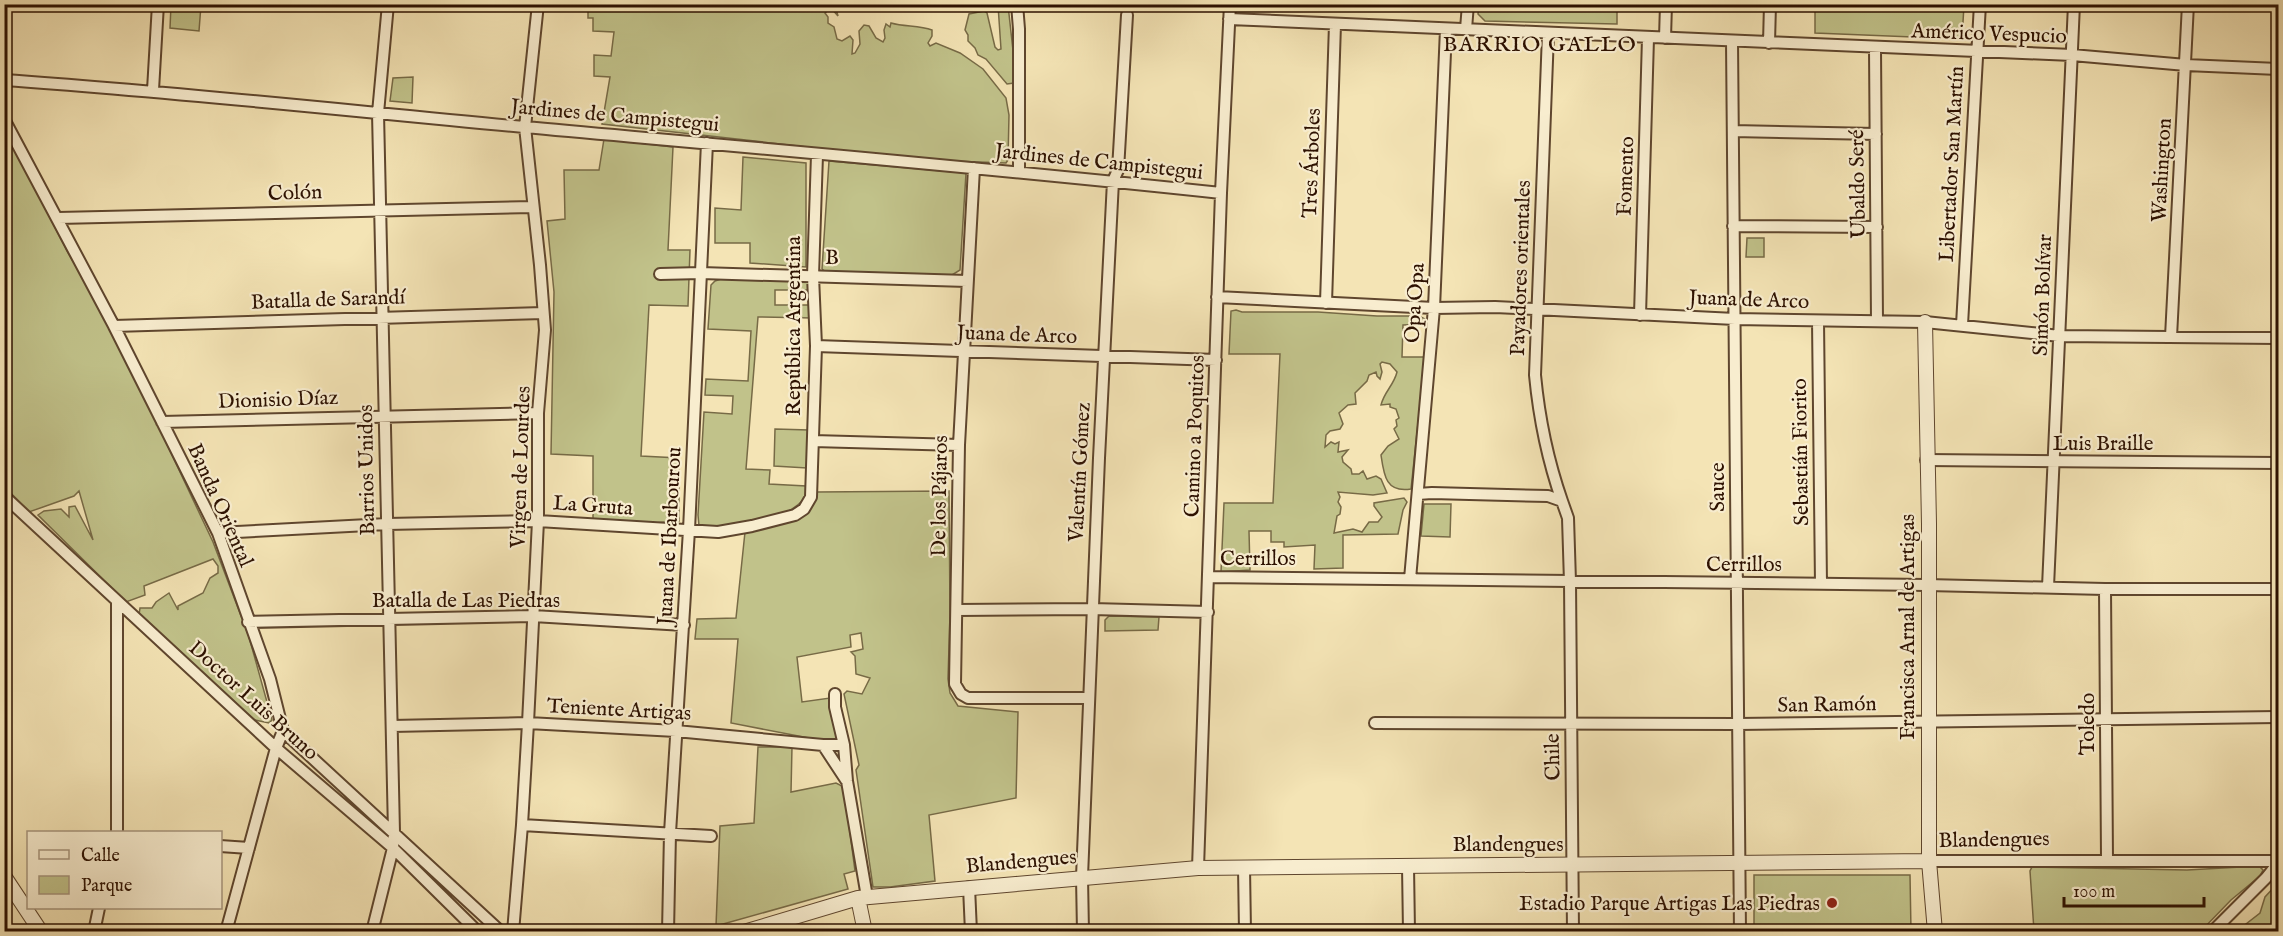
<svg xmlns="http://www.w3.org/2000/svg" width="2283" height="936" font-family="'IM FELL English',serif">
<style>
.green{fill:#c1c28a;stroke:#776a46;stroke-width:1.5}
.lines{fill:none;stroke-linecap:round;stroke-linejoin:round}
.minor-casing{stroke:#5f462e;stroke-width:14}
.tertiary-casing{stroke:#5f462e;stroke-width:16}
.minor{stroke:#f8edcf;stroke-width:10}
.tertiary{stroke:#f8edcf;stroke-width:14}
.poi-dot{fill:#8f2418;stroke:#f8edcf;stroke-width:2}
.labels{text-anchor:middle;stroke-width:4.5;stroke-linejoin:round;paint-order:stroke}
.street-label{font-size:21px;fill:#2d1101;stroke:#f8edcf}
.poi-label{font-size:21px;fill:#2d1101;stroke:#f8edcf;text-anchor:end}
.neighbourhood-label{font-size:22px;letter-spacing:1.5px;fill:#2d1101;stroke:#f8edcf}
</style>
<rect width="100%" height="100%" fill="#f4e4b5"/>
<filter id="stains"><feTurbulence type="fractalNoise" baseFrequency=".00333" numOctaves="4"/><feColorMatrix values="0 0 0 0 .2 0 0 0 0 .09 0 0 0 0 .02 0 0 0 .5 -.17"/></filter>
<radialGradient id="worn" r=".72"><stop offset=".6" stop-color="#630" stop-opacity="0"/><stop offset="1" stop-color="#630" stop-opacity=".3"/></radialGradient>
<path class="green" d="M171,5H201L199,31L170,28Z
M588,5H835L838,16L831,8L825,13L828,17V23L834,27L837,39L842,41L850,36L853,40L852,54L855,53L860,44L859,31L864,25L869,26L876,38L883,42L885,38L884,30L886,24L890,27L891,23C905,27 919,25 932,30V36L928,43L930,46L936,43L960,53L983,69L1006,98L1009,115L1008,160L1006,163L924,160L602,124L610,77L594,76V55L611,56L614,32L593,31V18H588Z
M998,5H1008L1016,78L1014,83L1007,84L986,59L978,55L975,48L968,41V35L965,30L969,14L984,11L987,13L995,47L998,50L1001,49Z
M1479,5H1617V24L1485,21L1478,14Z
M1815,5H1964L1962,39L1815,33Z
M413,77L412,103L390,101L393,78Z
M4,128L67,251L114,332L213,542L249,637L272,720L269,723L255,720L218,690L139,615L140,608H152L156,602L169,593L178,610V606L203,593L210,578L218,573V566L213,559L144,586L145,595L126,602L38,515L44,511L61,509L69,517V507L75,506L93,540L79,491L74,496L29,512L5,487Z
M604,139L673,147L668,250H690L688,306L649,305L641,456L679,458V521L654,523L593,519V456L551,454L554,292L547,221L565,219L564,170H599Z
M743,157L806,163V267L750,263V243H715V208L741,210Z
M829,161L966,173L960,270L952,275L826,272L822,269Z
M1747,238H1764V257H1746Z
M721,279L808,281L814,290H775V305H813V318L758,317L746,469L770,470L769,484L806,486V497C782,525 737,525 702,528L699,526L698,515L704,412L732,414L733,396L705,395L706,379L748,381L751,331L708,329L711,285L715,281Z
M1236,310L1242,312H1318L1377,316H1419L1425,319L1428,324L1403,325L1402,357H1425L1411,489C1386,493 1384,476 1381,455L1388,446L1399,439L1394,429L1397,426L1396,420L1399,418L1396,409L1390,407V404L1381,405C1384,392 1394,385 1397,372L1390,364L1382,362L1380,364L1382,372L1380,379L1377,376L1376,372L1369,375L1367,381L1355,393L1356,404L1348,405L1339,413L1343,424L1340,429L1330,431L1326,435L1325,447L1331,442L1335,444L1339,442L1338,452L1348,450L1342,457L1343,462L1351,469L1352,474H1359L1363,471L1367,479L1376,476L1381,479L1387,493L1373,495L1338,492L1340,497L1338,502L1341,507L1340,514L1337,516L1334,533L1353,529L1362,532L1369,522H1378L1382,517L1374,506V503L1404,498L1407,502L1403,510L1398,534L1343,535V568L1314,569L1315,545L1284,547V542H1271V531H1249L1250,570L1221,572L1224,503H1273L1280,354H1229L1231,311Z
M775,429L809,430L807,468L774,466Z
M949,491L950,614L948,679L950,693L958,706L1018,712L1016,798L929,815L935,881L890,887H873L856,770L859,765L844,694L847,691L862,694L870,678L856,674L855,656L851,652L863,649L861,633L850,635L851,647L797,657L802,702L830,698L839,741L814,739L731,723L738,639H695L697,619L736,618L745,532L802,516L810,510L816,492Z
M1424,504H1451L1450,537L1421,536Z
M1109,616L1159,617L1158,630L1105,631V620Z
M758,747H792L791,792L836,783L844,787L855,871L844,874L848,889L716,926L720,826L754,823Z
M2259,866L2263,870L2260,876L2231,900L2200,932L2034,931L2030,871L2032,867L2187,870Z
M1754,875H1910L1911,931H1754Z
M2278,883V931H2237L2260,913L2265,897Z"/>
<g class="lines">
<defs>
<path id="minor" d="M1017,4L1019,29V172
M1229,19L2072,55L2186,65L2278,69
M1466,29L1468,4
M1548,34L1535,375C1539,417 1548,461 1562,501
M1665,38L1666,4
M1732,41L1740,932
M1769,43L1770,4
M1875,48L1877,321
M4,80C178,92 351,111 524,127C757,148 989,168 1221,193
M153,90L158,4
M4,119L114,326L218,533L270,679L283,731L276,748L226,932
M1733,131L1876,134
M974,168L959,445L955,684L961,694L968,698H1089
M58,218L533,207
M1733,226L1877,227
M660,274L701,273L967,281
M1217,297L1434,308L1495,307L1735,319L1925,322L2060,336L2278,338
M1326,303L1335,24
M1640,315L1648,38
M1818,321L1821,584
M1962,325L1980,4
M114,326L543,313
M2171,337L2188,4
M816,346L1216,360
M162,422L538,413
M813,441L959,445
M1926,460L2278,463
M1418,494L1432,493L1548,496L1562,501L1568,518L1570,582L1573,932
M4,496L276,748L393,848L478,932
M218,533L387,524L538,521L718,532L752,526L795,515L804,509L811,497L816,346L813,276L817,155
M1209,577L1927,585L2105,589H2278
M1410,579L1434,308L1446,29
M2048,587L2074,4
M2105,589L2107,859
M957,610L1092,609L1208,612
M248,622L533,616L684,625
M835,694V707L844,745L847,781L867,897
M1375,723L1738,724L2278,717
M392,726L528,723L676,731L823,745H844
M283,731L501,932
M823,745L846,780
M522,825L711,836
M117,832V601
M220,846L249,848
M1929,861H2278
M1408,866L1409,932
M1244,867L1245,932
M1198,868L1221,193L1230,4
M969,887L971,932
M94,932L99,908
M372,932L393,848L394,832L378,113L388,4
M513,932L522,825L528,723L538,521V413L545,330L540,265L525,127L538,4
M668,932L670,833L689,530L707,143
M1083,932L1082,877L1099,458L1113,181L1118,170L1127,15
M2212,932L2266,878L2278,863"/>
<path id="tertiary" d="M1925,322L1929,524V861L1935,932
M4,876L41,932
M858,898L865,932
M744,932L858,898L1198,868L1929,861"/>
</defs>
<use href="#minor" class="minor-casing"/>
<use href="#tertiary" class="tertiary-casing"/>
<use href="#minor" class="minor"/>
<use href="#tertiary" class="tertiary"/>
</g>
<circle class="poi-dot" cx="1832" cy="903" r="6"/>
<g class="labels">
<g class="street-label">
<text transform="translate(1989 33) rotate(2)" y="7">Américo Vespucio</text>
<text transform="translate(615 115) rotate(5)" y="7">Jardines de Campistegui</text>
<text transform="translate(1099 161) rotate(6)" y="7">Jardines de Campistegui</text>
<text transform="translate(1311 163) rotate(-88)" y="7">Tres Árboles</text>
<text transform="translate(1951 164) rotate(-87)" y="7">Libertador San Martín</text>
<text transform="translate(2161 170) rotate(-87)" y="7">Washington</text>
<text transform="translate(1625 176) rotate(-88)" y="7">Fomento</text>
<text transform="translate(1857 184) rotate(-91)" y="7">Ubaldo Seré</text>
<text transform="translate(295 192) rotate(-2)" y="7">Colón</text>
<text transform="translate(832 257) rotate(2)" y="7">B</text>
<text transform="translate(1520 268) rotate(-88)" y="7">Payadores orientales</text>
<text transform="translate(2042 295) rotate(-88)" y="7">Simón Bolívar</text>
<text transform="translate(328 299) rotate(-2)" y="7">Batalla de Sarandí</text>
<text transform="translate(1749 299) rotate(2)" y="7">Juana de Arco</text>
<text transform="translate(1414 303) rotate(-86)" y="7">Opa Opa</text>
<text transform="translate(793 326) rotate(-90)" y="7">República Argentina</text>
<text transform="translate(1017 334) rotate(2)" y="7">Juana de Arco</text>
<text transform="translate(278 399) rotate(-2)" y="7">Dionisio Díaz</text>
<text transform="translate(1194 436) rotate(-88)" y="7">Camino a Poquitos</text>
<text x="2103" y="450">Luis Braille</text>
<text transform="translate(1800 452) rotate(-91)" y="7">Sebastián Fiorito</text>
<text transform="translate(520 467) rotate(-88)" y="7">Virgen de Lourdes</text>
<text transform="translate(366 470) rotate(-91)" y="7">Barrios Unidos</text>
<text transform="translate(1079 472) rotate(-87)" y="7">Valentín Gómez</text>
<text transform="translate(1717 487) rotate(-90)" y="7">Sauce</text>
<text transform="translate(939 496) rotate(-89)" y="7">De los Pájaros</text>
<text transform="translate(221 505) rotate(66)" y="7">Banda Oriental</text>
<text transform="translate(593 505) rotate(4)" y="7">La Gruta</text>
<text transform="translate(669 536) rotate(-87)" y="7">Juana de Ibarbourou</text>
<text x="1258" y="565">Cerrillos</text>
<text x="1744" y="571">Cerrillos</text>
<text x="466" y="607">Batalla de Las Piedras</text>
<text transform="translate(1907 627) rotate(-90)" y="7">Francisca Arnal de Artigas</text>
<text transform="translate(254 700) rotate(42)" y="7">Doctor Luis Bruno</text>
<text transform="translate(1827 704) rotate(-1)" y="7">San Ramón</text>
<text transform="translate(619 709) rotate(3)" y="7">Teniente Artigas</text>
<text transform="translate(2087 724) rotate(-90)" y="7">Toledo</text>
<text transform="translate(1552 757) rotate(-91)" y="7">Chile</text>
<text transform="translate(1994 839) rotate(-1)" y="7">Blandengues</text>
<text x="1508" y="851">Blandengues</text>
<text transform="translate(1021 861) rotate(-5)" y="7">Blandengues</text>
</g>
<g class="poi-label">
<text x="1820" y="910">Estadio Parque Artigas Las Piedras</text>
</g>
<g class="neighbourhood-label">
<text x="1540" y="51">BARRIO GALLO</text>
</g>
</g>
<rect width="2283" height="936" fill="none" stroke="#f4e4b5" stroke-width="24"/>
<rect x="6" y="6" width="2271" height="924" fill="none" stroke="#2d1101" stroke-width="3"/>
<rect x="12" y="12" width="2259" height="912" fill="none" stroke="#2d1101" stroke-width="1.5"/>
<rect x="27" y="831" width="195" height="78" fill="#f8edcf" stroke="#a7957d" stroke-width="1.5"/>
<rect x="39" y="850" width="30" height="9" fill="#f8edcf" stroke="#a7957d" stroke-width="1.5"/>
<text x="81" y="861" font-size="18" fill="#2d1101">Calle</text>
<rect x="39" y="876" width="30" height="18" fill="#c1c28a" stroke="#a7957d" stroke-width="1.5"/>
<text x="81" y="891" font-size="18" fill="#2d1101">Parque</text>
<path d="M2064 897v9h140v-9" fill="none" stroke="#2d1101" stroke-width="3"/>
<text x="2073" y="897" font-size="18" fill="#2d1101" stroke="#f8edcf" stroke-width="4.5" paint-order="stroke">100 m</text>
<rect width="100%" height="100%" filter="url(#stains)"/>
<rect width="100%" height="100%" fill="url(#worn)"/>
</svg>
